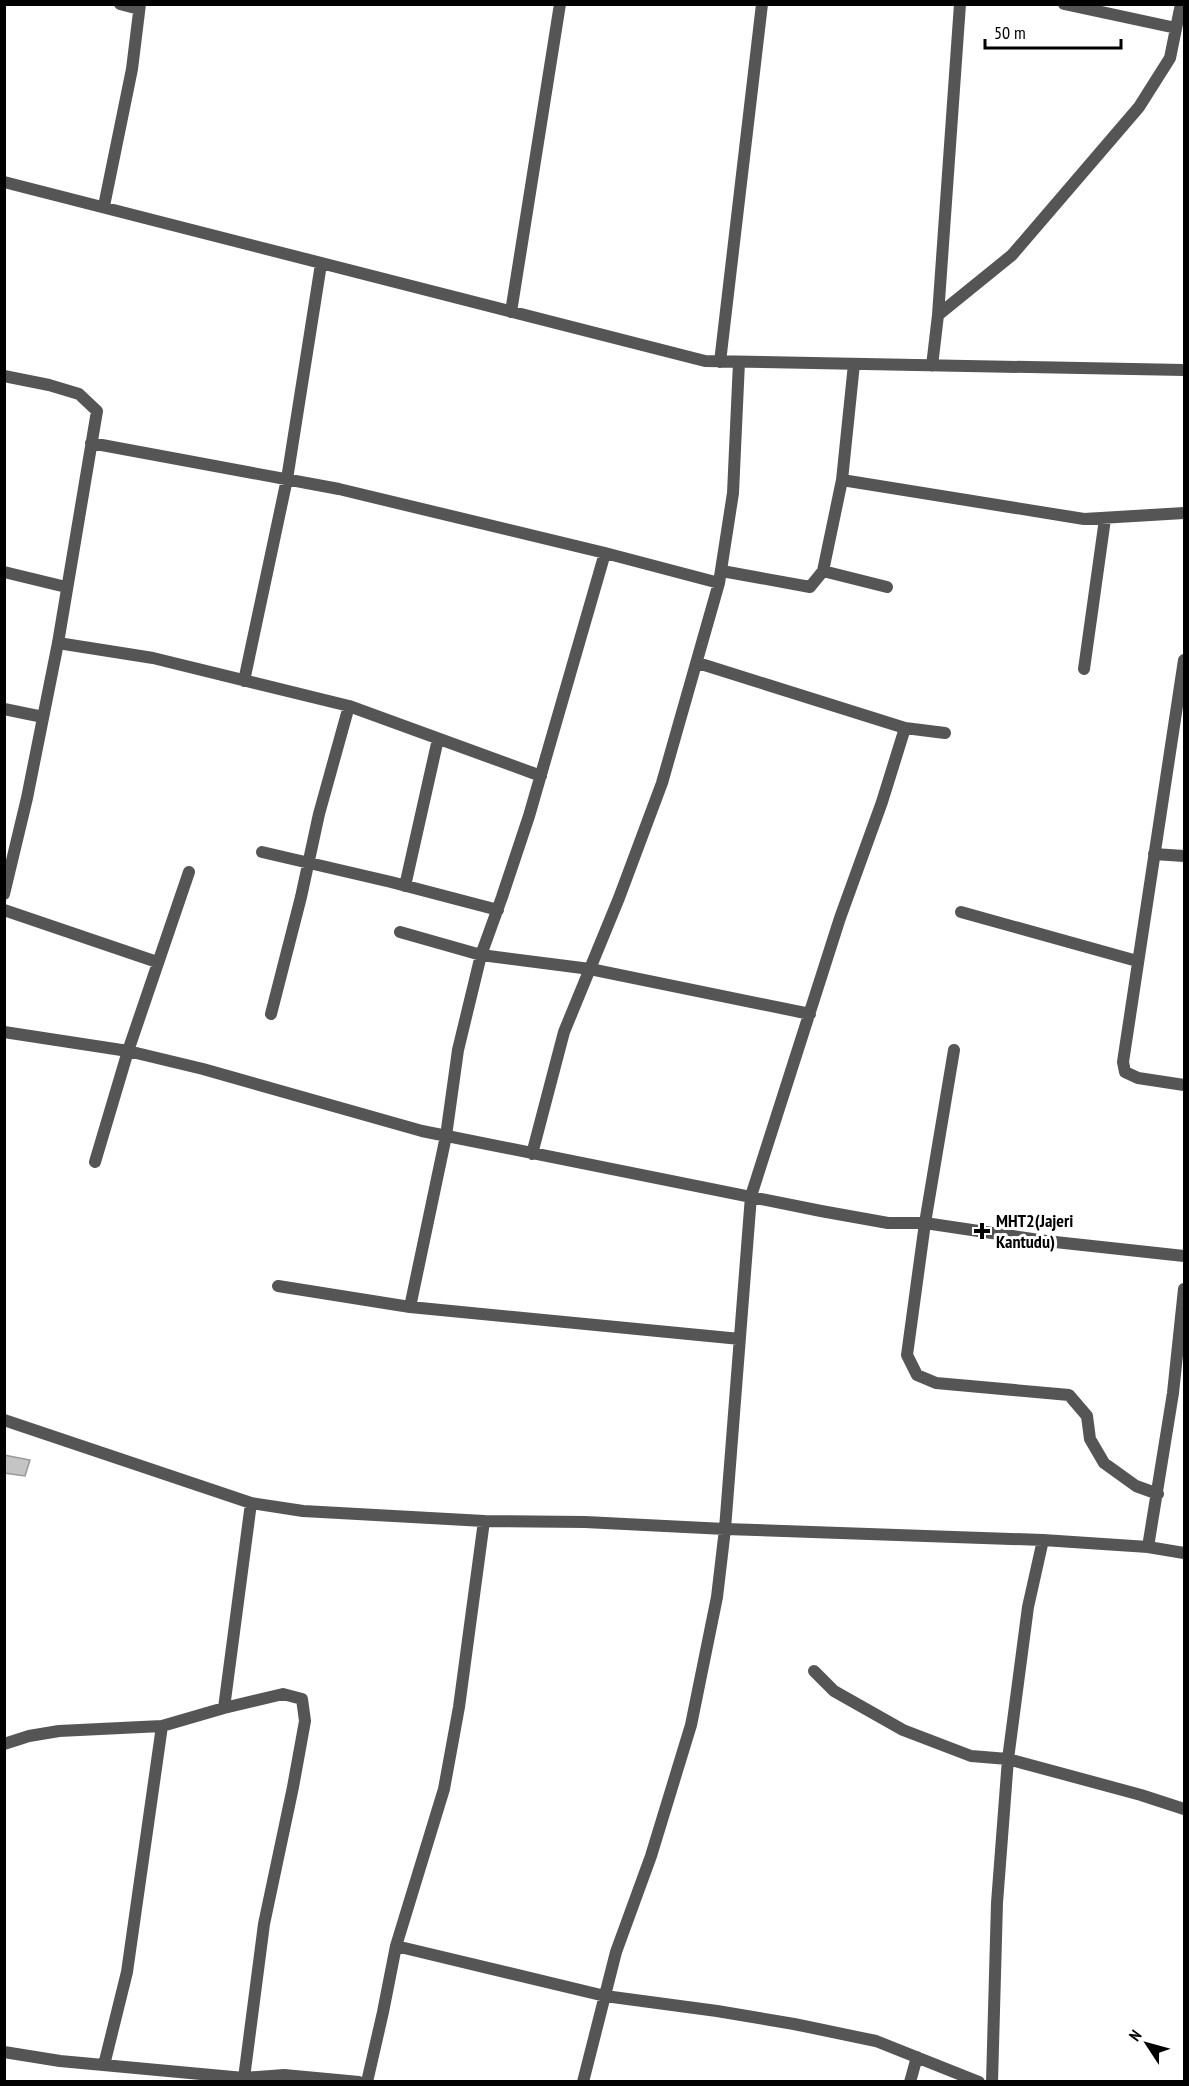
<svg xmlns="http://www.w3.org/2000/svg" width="1189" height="2086" font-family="'PT Sans Narrow',sans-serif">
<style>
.building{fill:#c4c4c4;stroke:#999;stroke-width:1.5}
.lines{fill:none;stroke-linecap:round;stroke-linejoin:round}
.minor{stroke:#555;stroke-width:12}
.poi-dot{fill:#000;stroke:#fff;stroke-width:2}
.labels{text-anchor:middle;stroke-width:6;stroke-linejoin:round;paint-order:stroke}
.poi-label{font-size:18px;font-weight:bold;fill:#000;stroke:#fff;text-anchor:start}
</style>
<rect width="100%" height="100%" fill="#fff"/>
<path class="building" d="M4,1455L30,1460L25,1476L4,1473Z"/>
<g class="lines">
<path class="minor" d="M120,4L139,9
M1064,4L1176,28
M4,182L705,361L1184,370
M104,206L132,69L140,4
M511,312L560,4
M938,315L1012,255L1139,107L1170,58L1181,4
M720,362L762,4
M932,366L938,315L960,4
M4,376L49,385L79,394L97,411L58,643L27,798L4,894
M91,443L339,489L605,553L719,583
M842,480L1084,519L1184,513
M722,571L810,587L823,571L842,480L854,364
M823,571L887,587
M4,572L66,587
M58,643L153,658L349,706L541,776
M1184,660L1123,1062L1125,1072L1138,1078L1184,1085
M698,663L905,728L945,733
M1084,669L1105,519
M244,681L287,479L321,264
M4,709L43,717
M262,852L391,882L498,910
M1154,854L1184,856
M405,886L438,739
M4,910L157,962
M961,912L1137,961
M400,932L481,955L590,969L810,1014
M271,1014L301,897L319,814L349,706
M4,1032L128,1051L203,1069L422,1131L821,1211L888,1223H925L1046,1241L1184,1256
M954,1050L925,1223L907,1355L917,1375L936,1383L1069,1395L1087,1416L1090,1439L1104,1463L1136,1486L1158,1494
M532,1154L564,1032L619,898L662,783L719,583L733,493L739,362
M95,1162L128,1051L189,872
M278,1286L410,1307L740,1339
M410,1307L446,1136L458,1050L481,955L502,897L529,816L605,553
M4,1420L251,1503L303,1511L484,1521L585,1522L725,1529L1043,1540L1148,1547L1184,1553
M1148,1547L1173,1393L1184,1289
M814,1671L834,1691L903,1730L971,1756L1008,1759L1141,1795L1184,1809
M224,1708L251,1503
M4,1744L29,1736L59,1731L162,1726L224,1708L283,1694L302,1699L305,1721L293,1787L264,1924L244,2078
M396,1946L605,1996L717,2011L794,2024L876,2041L979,2082
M4,2052L60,2061L244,2078L284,2075L359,2082
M104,2065L127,1972L162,1726
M367,2082L383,2012L396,1946L444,1789L459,1707L484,1521
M583,2082L616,1952L651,1856L691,1725L717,1597L725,1529L751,1196L840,918L882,802L905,728
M910,2082L917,2057
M992,2082L997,1903L1008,1759L1028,1607L1043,1540"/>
</g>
<path class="poi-dot" d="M979 1222h6v6h6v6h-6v6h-6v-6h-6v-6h6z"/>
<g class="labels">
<g class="poi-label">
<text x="996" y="1227">MHT2(Jajeri<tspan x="996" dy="21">Kantudu)</tspan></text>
</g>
</g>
<rect width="1189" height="2086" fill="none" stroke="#000000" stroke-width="12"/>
<g transform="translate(1147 2044) rotate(306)" stroke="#ffffff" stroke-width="4.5" paint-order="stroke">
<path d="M0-4.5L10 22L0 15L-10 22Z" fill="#000000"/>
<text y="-9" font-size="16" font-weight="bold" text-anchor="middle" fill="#000000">N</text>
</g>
<path d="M985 39v9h136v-9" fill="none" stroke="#000000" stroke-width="3"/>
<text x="994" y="39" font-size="18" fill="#000000" stroke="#ffffff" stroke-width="4.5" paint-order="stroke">50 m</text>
</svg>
